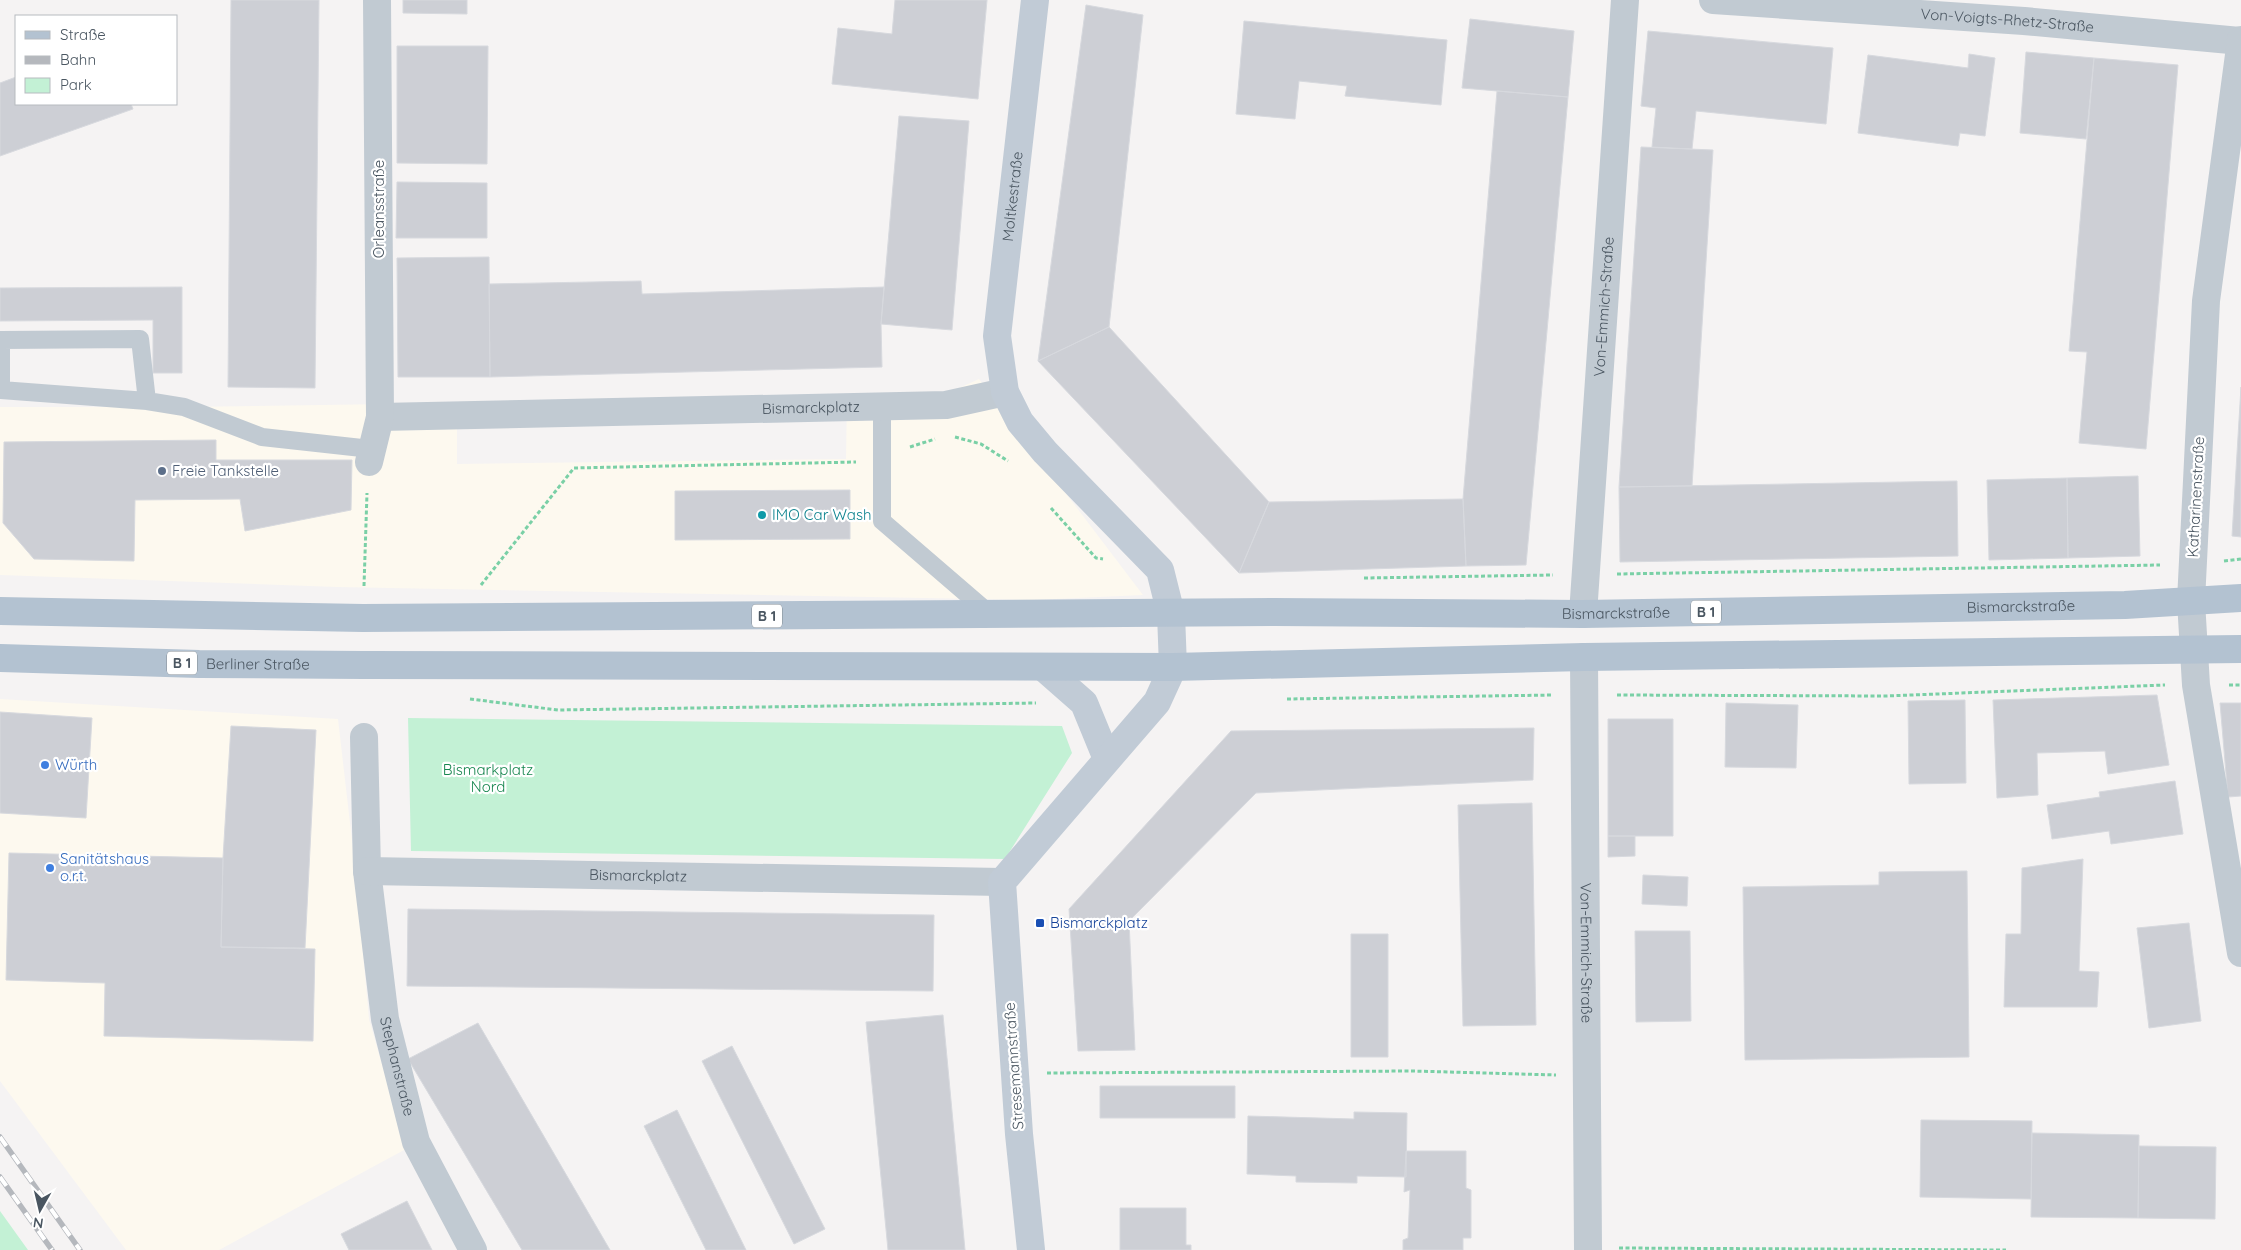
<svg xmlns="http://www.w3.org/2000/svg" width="2241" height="1250" font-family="Quicksand,sans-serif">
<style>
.commercial{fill:#fdf9ef}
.green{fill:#c3f1d5}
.building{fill:#cdcfd5;stroke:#d7d9de}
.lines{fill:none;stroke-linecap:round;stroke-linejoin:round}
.path{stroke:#7ad0a6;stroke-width:3;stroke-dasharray:4 2.5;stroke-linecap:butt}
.lane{stroke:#c1cad2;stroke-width:18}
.street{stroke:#c1cad2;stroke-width:28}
.secondary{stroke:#c1cbd6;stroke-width:28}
.primary{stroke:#b3c2d1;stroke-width:28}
.rail-casing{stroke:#b5b8bd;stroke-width:5.5}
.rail{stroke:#fff;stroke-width:4;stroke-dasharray:11;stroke-linecap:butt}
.service-dot{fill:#5c6f8a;stroke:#fff;stroke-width:2}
.culture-dot{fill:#0f9aa8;stroke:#fff;stroke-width:2}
.shop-dot{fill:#3f7fe0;stroke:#fff;stroke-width:2}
.transit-dot{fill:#1a4fb4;stroke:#fff;stroke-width:2}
.labels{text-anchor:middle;stroke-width:4.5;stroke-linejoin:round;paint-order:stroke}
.shield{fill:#fff;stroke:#808990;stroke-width:1}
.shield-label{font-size:14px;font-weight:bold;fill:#4a5661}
.street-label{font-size:15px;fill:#4a5661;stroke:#fff}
.service-label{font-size:15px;fill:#4e5e75;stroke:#fff;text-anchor:start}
.culture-label{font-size:15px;fill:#0d838f;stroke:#fff;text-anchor:start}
.shop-label{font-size:15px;fill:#366cbe;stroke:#fff;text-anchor:start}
.park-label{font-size:15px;fill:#17864f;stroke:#fff}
.transit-label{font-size:15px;fill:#164399;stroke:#fff;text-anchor:start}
</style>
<rect width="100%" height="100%" fill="#f5f3f3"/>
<path class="commercial" d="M979,379L1143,595L1033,600L337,587L0,575V407H184L457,403V464L846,459L847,396L946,394Z
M0,699L338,719L355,866L369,1019L406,1149L219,1250H126L0,1081Z"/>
<path class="green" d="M408,718L1062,726L1072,753L1005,859L411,851Z
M0,1211L28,1250H0Z"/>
<path class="building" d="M231,0H319L315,388L228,387Z
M403,0H467V14L403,13Z
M895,0H987L978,99L832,84L838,28L892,34Z
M1086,5L1143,15L1109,327L1038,361Z
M1470,19L1574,31L1568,97L1462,88Z
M1244,21L1447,40L1441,105L1345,96L1347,86L1299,81L1295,119L1236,114Z
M1648,31L1833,48L1826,124L1696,111L1692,149L1652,147L1656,108L1641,106Z
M397,46H488L487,164L397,163Z
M2026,52L2094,58L2086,139L2020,133Z
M1969,54L1995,58L1985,136L1960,133L1958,146L1858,133L1868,55L1968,68Z
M2094,58L2178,65L2146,449L2079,443L2087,352L2069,351Z
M16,77V104H131L133,109L0,156V83Z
M1497,91L1568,97L1526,565L1466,566L1463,499Z
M899,116L969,121L952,330L881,324Z
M1641,147L1713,150L1692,486L1619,487Z
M397,182L487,183V238H396Z
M489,257L490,377H398L397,258Z
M641,281L642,294L884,287L881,324L882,367L490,377L489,284Z
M182,287V373H153V320L0,321V288Z
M1109,327L1269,502L1239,573L1038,361Z
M2241,387V537L2232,536Z
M216,440V460H352L351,510L245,531L240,499L135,500L134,561L34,559L3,523L4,442Z
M2138,476L2140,556L2068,558L2067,478Z
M2067,478L2068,558L1989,560L1987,480Z
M1957,481L1958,556L1620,562L1619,487Z
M850,490V539L675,540V491Z
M1463,499L1466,566L1239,573L1269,502Z
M2157,695L2169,765L2108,774L2105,751L2037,753L2038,795L1997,798L1993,700Z
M1965,700L1966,783L1909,784L1908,701Z
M1726,703L1798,705L1796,768L1725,767Z
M2220,703H2241V796L2228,797Z
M0,712L92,718L86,818L0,813Z
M1608,719H1673V836H1608Z
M231,726L316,730L305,948L221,947L223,858Z
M1534,728L1533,780L1256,793L1129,921L1135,1050L1078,1051L1069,909L1231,731Z
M2175,781L2183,834L2111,844L2109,831L2052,839L2047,805L2100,797L2099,792Z
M1532,803L1536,1025L1463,1026L1458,805Z
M1608,836H1635V856L1608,857Z
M9,853L223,858L221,947L315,949L313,1041L104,1036L105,983L6,980Z
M2083,859L2079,971L2099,972L2097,1007H2004L2006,934H2021L2022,868Z
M1967,871L1969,1057L1745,1060L1743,887L1879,885V872Z
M1643,875L1688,877L1687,906L1642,904Z
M408,909L934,915L933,991L407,986Z
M2189,923L2201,1021L2149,1028L2137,928Z
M1635,931H1690L1691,1021L1636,1022Z
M1351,934H1388V1057H1351Z
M943,1015L965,1250H888L866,1022Z
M478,1023L610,1250H522L408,1059Z
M732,1046L825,1229L794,1244L702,1061Z
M1100,1086H1235V1118H1100Z
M677,1110L746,1250H706L644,1126Z
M1354,1112L1407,1113L1406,1177L1357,1176V1183L1296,1182V1176L1247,1174L1248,1116L1354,1119Z
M1921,1120L2032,1121L2031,1199L1920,1197Z
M2032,1133L2139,1135L2138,1218L2031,1217Z
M2139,1146L2216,1147L2215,1219L2138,1218Z
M1406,1151H1466V1188L1471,1190V1238H1463V1250H1403V1240L1408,1238L1410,1190L1404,1192Z
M407,1201L432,1250H349L341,1234Z
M1120,1208H1186V1245H1191V1250H1120Z"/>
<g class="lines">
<path class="path" d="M955,437L981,444L1008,461
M910,447L935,439
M1051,508L1096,558L1103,559
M2224,561L2241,559
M1617,574L2160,565
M1364,578L1553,575
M481,585L574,468L856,462
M364,586L367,493
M2229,685H2241
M1617,695L1886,696L2165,685
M470,699L558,710L1036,703
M1287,699L1553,695
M1047,1073L1413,1071L1556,1075
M1619,1248L2006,1250"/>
<path class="lane" d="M147,401L140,339L1,340V390L147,401L184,407L262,437L371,449
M882,406V521L990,614"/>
<g class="street">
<path id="s1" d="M1713,0L2024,21L2241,41"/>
<path d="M2241,40L2206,301L2191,601L2196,685L2241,953"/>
<path id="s2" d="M380,417L946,405L1005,392"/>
<path d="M369,462L380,417L377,0"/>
<path id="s3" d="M1583,614L1625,0"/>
<path id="s4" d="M1584,657L1588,1250"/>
<path id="s5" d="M364,737L367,871L385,1019L416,1142L473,1250"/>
<path id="s6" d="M367,871L1002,882"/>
</g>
<g class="secondary">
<path d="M1043,667L1084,703L1107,759"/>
<path id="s7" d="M1031,1250L1019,1134L1002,882L1157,702L1173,667L1171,614L1160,570L1045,452L1020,422L1005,392L997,336L1035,0"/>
</g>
<g class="primary">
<path id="s8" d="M0,611L363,618L1275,612L1583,614L2125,605L2241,598"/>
<path id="s9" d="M0,658L199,664L364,665L1173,667L1584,657L2241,649"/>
</g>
<defs>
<path id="rail" d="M0,1137L80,1250
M0,1177L52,1250"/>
</defs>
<use href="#rail" class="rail-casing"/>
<use href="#rail" class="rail"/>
</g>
<circle class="service-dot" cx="162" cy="471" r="5"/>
<circle class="culture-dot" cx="762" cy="515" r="5"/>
<g class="shop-dot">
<circle cx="45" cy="765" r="5"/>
<circle cx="50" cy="868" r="5"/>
</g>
<rect class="transit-dot" x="1035" y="918" width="10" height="10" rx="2.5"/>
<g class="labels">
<g class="shield">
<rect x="1691" y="600.5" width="30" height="23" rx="4"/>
<rect x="752" y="604.5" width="30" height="23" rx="4"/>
<rect x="167" y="651.5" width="30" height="23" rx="4"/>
</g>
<g class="shield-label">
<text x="1706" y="617">B 1</text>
<text x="767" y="621">B 1</text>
<text x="182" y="668">B 1</text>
</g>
<g class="street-label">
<text dy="5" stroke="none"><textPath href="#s1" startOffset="295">Von-Voigts-Rhetz-Straße</textPath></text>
<text dy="5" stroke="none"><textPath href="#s7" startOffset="1178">Moltkestraße</textPath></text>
<text transform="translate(379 209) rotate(-90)" y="5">Orleansstraße</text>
<text dy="5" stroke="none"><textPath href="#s3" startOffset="308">Von-Emmich-Straße</textPath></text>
<text dy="5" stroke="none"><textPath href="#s2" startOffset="431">Bismarckplatz</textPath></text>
<text transform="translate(2196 497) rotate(-87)" y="5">Katharinenstraße</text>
<text dy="5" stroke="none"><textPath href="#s8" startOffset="2021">Bismarckstraße</textPath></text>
<text dy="5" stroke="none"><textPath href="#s8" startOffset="1616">Bismarckstraße</textPath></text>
<text dy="5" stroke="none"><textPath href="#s9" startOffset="258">Berliner Straße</textPath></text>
<text dy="5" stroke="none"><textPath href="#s6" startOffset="271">Bismarckplatz</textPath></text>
<text dy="5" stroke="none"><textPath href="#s4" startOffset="296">Von-Emmich-Straße</textPath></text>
<text transform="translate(1014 1066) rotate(-94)" y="5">Stresemannstraße</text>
<text dy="5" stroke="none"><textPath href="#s5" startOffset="332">Stephanstraße</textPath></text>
</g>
<g class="service-label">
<text x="172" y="476">Freie Tankstelle</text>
</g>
<g class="culture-label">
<text x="772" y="520">IMO Car Wash</text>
</g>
<g class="shop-label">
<text x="55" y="770">Würth</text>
<text x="60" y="864">Sanitätshaus<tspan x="60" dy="17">o.r.t.</tspan></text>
</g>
<g class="park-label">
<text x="488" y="775">Bismarkplatz<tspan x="488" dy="17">Nord</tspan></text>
</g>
<g class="transit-label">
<text x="1050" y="928">Bismarckplatz</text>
</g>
</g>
<rect x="15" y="15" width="162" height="90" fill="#ffffff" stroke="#b7bbc0"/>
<rect x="25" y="31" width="25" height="8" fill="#b3c2d1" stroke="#b7bbc0"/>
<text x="60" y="40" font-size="15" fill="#4a5661">Straße</text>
<rect x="25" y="56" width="25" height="8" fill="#b5b8bd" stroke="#b7bbc0"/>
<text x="60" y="65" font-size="15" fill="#4a5661">Bahn</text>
<rect x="25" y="78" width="25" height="15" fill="#c3f1d5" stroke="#b7bbc0"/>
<text x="60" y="90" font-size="15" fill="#4a5661">Park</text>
<g transform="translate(40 1210) rotate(188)" stroke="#ffffff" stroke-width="4" paint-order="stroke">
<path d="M0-4L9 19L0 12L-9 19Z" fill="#4a5661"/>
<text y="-8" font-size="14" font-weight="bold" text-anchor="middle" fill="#4a5661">N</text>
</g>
</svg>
